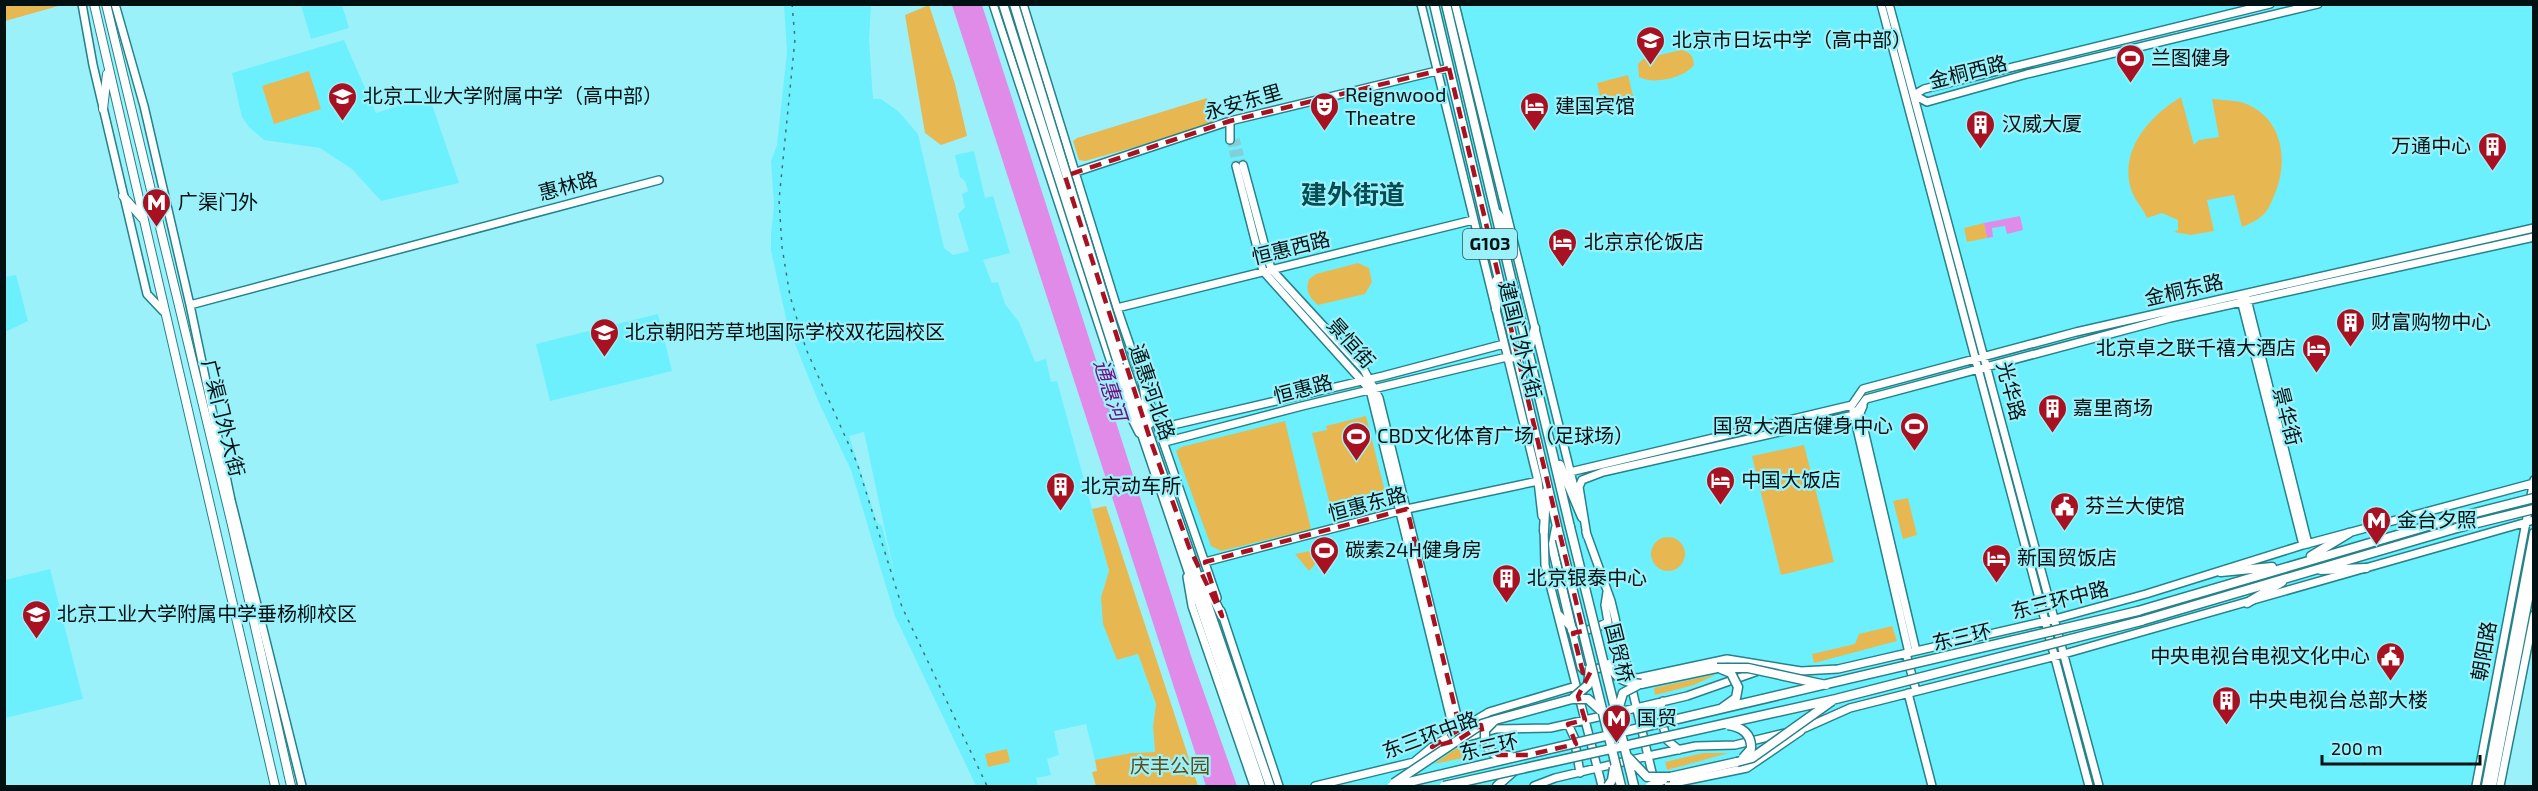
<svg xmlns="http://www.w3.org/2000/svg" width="2538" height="791" font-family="'Exo 2','Noto Sans SC',sans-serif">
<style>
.built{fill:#6df0fd;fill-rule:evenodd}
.green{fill:#e7b851}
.water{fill:#e18be8}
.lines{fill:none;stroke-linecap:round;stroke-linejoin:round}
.secondary-tunnel{stroke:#83cfd7;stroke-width:7;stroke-dasharray:7 3.5;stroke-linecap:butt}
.secondary-casing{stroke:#24828a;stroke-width:10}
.primary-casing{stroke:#24828a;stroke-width:10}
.highway-casing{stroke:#24828a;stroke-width:11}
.secondary{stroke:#fff;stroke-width:7}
.primary{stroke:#fff;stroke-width:8}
.highway{stroke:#fff;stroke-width:8}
.rail{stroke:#437277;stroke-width:1.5;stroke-dasharray:3 6;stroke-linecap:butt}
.highway-bridge-casing{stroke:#24828a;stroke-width:11;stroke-linecap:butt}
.highway-bridge{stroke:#fff;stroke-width:8}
.marked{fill:none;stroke:#a81122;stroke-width:4.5;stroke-dasharray:12 8;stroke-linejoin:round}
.labels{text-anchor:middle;stroke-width:4.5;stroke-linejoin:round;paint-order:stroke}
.shield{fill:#9af1fa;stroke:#2e5458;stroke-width:1.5}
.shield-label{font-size:18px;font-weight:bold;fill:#001113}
.poi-label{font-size:20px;fill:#001113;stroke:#9af1fa;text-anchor:start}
.street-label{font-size:20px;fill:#001113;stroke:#9af1fa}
.park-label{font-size:20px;fill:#644c18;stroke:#9af1fa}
.water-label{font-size:21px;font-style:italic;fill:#790b83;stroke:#9af1fa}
.district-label{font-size:26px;font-weight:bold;fill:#054d53;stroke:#9af1fa}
</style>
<rect width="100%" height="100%" fill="#9af1fa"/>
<path class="built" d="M301,5H342L349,28L311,39Z
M784,5H871L869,40L873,99H881L899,112L918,134L944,248L953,255L969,251L958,214L965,207L962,194L968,191L965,181L960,177L955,155L974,151L985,198L993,196L1010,253L983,260L992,283L998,282L1005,304L1019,322L1035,362L1046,359L1051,382L1057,381L1109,571L1101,597L1117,660L1138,654L1156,704L1153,726L1155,752L1131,753L1095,760L1086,724L1054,731L1059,755L1047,759L1051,775L1036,778L1038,786H976L895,616L851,470L820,405L788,327L771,251V234L774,205L771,161L777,145L787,52ZM864,432L895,577L882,526L877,522L849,436Z
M1435,5H2533V555L2495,786H1272L1065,178L1230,121L1448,69Z
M344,40L376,113L429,96L459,183L381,201L352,169L320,148L264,140L249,127L242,117L232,73Z
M16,275L28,321L5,332V277Z
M658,314L672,371L550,401L536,344Z
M50,569L83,699L5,718V580Z"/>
<path class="green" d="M5,4H62V5L5,21Z
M929,5L955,84L967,136L941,145L925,133L905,15Z
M1681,50C1690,52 1693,55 1694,65C1684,78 1653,85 1639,77L1638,64L1643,59Z
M309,71L321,109L274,124L262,86Z
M1628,75L1634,100L1603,108L1597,83Z
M2181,97L2194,145L2199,140L2219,137L2212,99C2222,100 2234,100 2244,103C2284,118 2289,162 2274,196C2271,203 2268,211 2262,216C2256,221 2249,224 2242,227L2234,195L2207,200L2214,231L2191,235L2174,232L2178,230V220L2162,213L2147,218C2143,208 2134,200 2131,189C2119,151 2149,116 2181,97Z
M1207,98L1214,125L1085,161L1079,160L1073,141L1077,138Z
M1984,223L1987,238L1967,242L1964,228Z
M1358,263L1369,268L1372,282L1365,294L1318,305C1309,297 1305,291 1309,279L1316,274Z
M1366,416L1385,492L1330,505L1312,433L1327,430L1326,426Z
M1285,421L1311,529L1221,551L1211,546L1176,451L1181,447Z
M1804,445L1834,562L1781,575L1752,456Z
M1908,498L1917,535L1903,539L1893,501Z
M1106,506L1198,786H1096L1092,772L1097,771L1095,760L1131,753L1155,752L1153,726L1156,704L1138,654L1117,660L1103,624L1101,597L1109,571L1092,509Z
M1651 554a17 17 0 1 1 34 0a17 17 0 1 1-34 0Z
M1310,551L1318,561L1309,571L1295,554Z
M1892,626L1897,641L1814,663L1812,654L1855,644L1859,634Z
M1717,674L1694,685L1655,695L1654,688Z
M1470,743L1477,755L1434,764L1460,746Z
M1007,749L1010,762L988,767L985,754Z
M1703,753H1729L1667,770L1665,762Z"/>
<path class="water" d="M952,5H982L1192,659L1237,786H1206Z
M2020,216L2023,230L2007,234L2005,226L1992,228L1993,237L1987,238L1984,223Z"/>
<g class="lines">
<path class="secondary-tunnel" d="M1236,139L1243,165
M1230,140L1236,166"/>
<defs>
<path id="secondary" d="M82,4L93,65L147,294L163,311
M115,4L144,106L190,305L231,500L302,786
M993,4L1125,405L1139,433
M1023,4L1117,308L1217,598
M1421,4L1538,481L1542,516
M1455,4L1576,495
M1881,4L2089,786
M1889,4L2099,786
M2270,4L1924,89L1914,95L1927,102L2027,74L2318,4
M1230,140V121
M1243,165L1271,269L1364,370L1379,398L1459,724L1463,727
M1236,166L1263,271L1370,390L1454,732
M1070,174L1230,121L1449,68
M2247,299L2308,544
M2241,300L2303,545
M190,305L659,180
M1117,308L1473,220
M1852,405L1863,389L2076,332L2534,228
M1863,406L1860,413L1916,651
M1853,411L1909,653
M1160,428L1383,376L1504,344
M1165,442L1302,406L1507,357L1512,358
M1570,472L1852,405
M1544,527L1545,565L1602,786
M1586,532L1611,601L1654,781
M1587,536L1579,487L1582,480L1603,472L1854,415L1866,399L2170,318L2534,237
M1205,562L1407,509L1538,481
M1187,577L1192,606L1254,786
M1221,611L1279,786
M1559,615L1577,633L1598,627L1608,622L1605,605L1607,592
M1572,630L1581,667L1585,671L1615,665L1624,652
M1906,653L1916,691
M1629,677L1638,678L1727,659L1801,671L1838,669L2055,619L2146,594L2303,545L2534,483
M1908,693L1932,786
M1663,701L1659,711L1667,740L1679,750
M1568,724L1574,737L1580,773
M1464,738L1496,729L1550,728L1568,724L1687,696L1761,670
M1438,743L1489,712L1576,686
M1315,786L1414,762L1432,747L1453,741
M1534,786L1555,778L1648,756L1696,746L1735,745L1805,728L1850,708L2064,654L2534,520
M1659,786L1747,768L1801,731
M2476,786L2534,480
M2500,786L2534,615"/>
<path id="primary" d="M94,4L275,786
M106,4L232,525L291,786
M103,109L107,74
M123,196L142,218"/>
<path id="highway" d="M1434,4L1560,539
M1446,4L1570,527
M1498,214L1511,233
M1496,309V281
M1529,350L1535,328
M1123,359L1270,786
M1119,366L1261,786
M1143,381L1149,424
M1560,465L1582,517
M1556,528L1553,544L1554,554L1572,630
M1544,531L1546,492
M2311,556L2349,533
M2321,570L2366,568
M2221,572L2272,567
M1203,576L1222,616
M2247,603L2282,582
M2138,611L2455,518
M2141,621L2457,528
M1641,684L1717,668
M1495,720L1572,699
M1670,777L1737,762
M1497,786L1514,771
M2486,786L2534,533
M2492,786L2534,568"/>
</defs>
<use href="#secondary" class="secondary-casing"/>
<use href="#primary" class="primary-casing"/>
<use href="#highway" class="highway-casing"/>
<use href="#secondary" class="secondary"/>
<use href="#primary" class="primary"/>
<use href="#highway" class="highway"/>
<path class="rail" d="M792,4L795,39L779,200L782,247L790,296L806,349L857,463L902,607L987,786"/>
<defs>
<path id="highway-bridge" d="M1003,4L1119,366
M1014,4L1123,359
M2455,518L2534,498
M1570,527L1634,786
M2457,528L2534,509
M1560,539L1621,786
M1609,664C1616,680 1625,682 1641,684
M1717,668H1748L1826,685
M1721,669L1731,673L1738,687L1736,698L1722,708
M1572,699L1588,685L1590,668
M1573,699H1588L1600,710
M1618,710L1623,693L1638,685
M1493,722L1485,730V745L1494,754L1510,756
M1728,725C1742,727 1752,734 1751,749L1743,758
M1628,757L1647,777H1670
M1737,762L1752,758L1832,701
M1394,783L1482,724L1495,720
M1392,786L2138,611
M1444,786L1836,699L2141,621
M1608,786L1612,780L1614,768
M1650,786L1663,780"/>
</defs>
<use href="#highway-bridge" class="highway-bridge-casing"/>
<use href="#highway-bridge" class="highway-bridge"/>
</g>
<path class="marked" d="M1449,68L1583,631L1573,633L1583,673L1591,671L1578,696L1585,720L1568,724L1576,744L1528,755H1498L1485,745L1481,725L1458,740L1432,747L1460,729L1407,509L1205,562L1222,616L1189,547L1151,442L1065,176L1230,121Z"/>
<defs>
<symbol id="school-pin" viewBox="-11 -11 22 30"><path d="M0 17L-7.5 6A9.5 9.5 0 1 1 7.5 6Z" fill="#a81122" stroke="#9af1fa"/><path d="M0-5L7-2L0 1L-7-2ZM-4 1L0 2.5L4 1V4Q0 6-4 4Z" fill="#fff"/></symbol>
<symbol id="stadium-pin" viewBox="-11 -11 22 30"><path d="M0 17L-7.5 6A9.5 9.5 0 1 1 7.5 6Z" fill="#a81122" stroke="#9af1fa"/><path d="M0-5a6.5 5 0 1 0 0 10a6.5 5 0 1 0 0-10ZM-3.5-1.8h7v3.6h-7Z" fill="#fff"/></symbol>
<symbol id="theatre-pin" viewBox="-11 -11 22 30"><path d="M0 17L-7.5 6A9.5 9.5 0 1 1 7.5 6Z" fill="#a81122" stroke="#9af1fa"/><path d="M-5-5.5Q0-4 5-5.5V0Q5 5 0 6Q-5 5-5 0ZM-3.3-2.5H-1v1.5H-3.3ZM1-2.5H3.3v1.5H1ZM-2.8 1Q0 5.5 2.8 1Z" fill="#fff"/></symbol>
<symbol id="hotel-pin" viewBox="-11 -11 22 30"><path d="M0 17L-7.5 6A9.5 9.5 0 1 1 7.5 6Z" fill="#a81122" stroke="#9af1fa"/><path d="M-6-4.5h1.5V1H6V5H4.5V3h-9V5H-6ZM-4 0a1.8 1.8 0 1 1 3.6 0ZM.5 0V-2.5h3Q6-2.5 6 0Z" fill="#fff"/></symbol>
<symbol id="building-pin" viewBox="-11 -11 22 30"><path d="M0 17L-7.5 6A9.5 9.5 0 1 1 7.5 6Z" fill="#a81122" stroke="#9af1fa"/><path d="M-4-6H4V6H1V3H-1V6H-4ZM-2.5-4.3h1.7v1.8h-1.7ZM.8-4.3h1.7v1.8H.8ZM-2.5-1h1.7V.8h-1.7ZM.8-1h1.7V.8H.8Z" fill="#fff"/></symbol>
<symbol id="metro-pin" viewBox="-11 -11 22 30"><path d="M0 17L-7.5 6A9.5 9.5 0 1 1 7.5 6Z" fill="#a81122" stroke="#9af1fa"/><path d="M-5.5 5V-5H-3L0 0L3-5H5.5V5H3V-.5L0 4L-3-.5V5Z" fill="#fff"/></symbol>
<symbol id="civic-pin" viewBox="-11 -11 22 30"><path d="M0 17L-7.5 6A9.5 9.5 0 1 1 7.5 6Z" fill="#a81122" stroke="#9af1fa"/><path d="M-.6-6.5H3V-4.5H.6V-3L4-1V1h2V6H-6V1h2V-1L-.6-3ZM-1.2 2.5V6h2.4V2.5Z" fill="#fff"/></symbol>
</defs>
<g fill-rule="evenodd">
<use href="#school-pin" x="1634" y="24" width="33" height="45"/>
<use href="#stadium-pin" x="2114" y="42" width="33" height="45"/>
<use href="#school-pin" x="326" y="80" width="33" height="45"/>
<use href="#theatre-pin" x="1308" y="90" width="33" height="45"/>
<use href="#hotel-pin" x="1518" y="90" width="33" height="45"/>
<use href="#building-pin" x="1964" y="108" width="33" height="45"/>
<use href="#building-pin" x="2476" y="130" width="33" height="45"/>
<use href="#metro-pin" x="140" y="186" width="33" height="45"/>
<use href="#hotel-pin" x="1546" y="226" width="33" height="45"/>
<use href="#building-pin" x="2334" y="306" width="33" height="45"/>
<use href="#school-pin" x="588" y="316" width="33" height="45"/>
<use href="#hotel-pin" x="2300" y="332" width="33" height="45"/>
<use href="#building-pin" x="2036" y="392" width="33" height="45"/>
<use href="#stadium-pin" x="1898" y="410" width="33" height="45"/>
<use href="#stadium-pin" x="1340" y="420" width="33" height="45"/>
<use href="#hotel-pin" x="1704" y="464" width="33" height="45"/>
<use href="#building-pin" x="1044" y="470" width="33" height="45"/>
<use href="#civic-pin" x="2048" y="490" width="33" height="45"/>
<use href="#metro-pin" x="2360" y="504" width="33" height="45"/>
<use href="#stadium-pin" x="1308" y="534" width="33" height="45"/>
<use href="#hotel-pin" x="1980" y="542" width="33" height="45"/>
<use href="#building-pin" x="1490" y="562" width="33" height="45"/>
<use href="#school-pin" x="20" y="598" width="33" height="45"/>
<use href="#civic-pin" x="2374" y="640" width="33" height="45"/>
<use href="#building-pin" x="2210" y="684" width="33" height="45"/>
<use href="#metro-pin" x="1600" y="702" width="33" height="45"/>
</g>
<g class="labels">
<rect class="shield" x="1463" y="229" width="54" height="30" rx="4.5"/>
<g class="shield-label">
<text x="1490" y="250">G103</text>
</g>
<g class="poi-label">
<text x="1672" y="47">北京市日坛中学（高中部）</text>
<text x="2151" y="65">兰图健身</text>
<text x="1345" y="102">Reignwood<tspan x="1345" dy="23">Theatre</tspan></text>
<text x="363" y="103">北京工业大学附属中学（高中部）</text>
<text x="1555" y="113">建国宾馆</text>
<text x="2002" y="131">汉威大厦</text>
<text x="2471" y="153" text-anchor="end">万通中心</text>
<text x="178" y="209">广渠门外</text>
<text x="1584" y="249">北京京伦饭店</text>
<text x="2371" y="329">财富购物中心</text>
<text x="625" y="339">北京朝阳芳草地国际学校双花园校区</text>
<text x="2296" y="355" text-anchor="end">北京卓之联千禧大酒店</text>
<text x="2073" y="415">嘉里商场</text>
<text x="1893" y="433" text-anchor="end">国贸大酒店健身中心</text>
<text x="1377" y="443">CBD文化体育广场（足球场）</text>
<text x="1741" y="487">中国大饭店</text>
<text x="1081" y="493">北京动车所</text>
<text x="2085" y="513">芬兰大使馆</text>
<text x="2397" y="527">金台夕照</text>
<text x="1345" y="557">碳素24H健身房</text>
<text x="2017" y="565">新国贸饭店</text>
<text x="1527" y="585">北京银泰中心</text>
<text x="57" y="621">北京工业大学附属中学垂杨柳校区</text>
<text x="2370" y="663" text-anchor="end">中央电视台电视文化中心</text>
<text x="2248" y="707">中央电视台总部大楼</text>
<text x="1637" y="725">国贸</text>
</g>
<g class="street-label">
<text transform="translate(1968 72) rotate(-14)" y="7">金桐西路</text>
<text transform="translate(1243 102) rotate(-16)" y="7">永安东里</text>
<text transform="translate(568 186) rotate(-15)" y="7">惠林路</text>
<text transform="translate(1291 248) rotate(-14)" y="7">恒惠西路</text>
<text transform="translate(2184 290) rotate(-13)" y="7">金桐东路</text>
<text transform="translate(1520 340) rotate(76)" y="7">建国门外大街</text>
<text transform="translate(1351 343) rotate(48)" y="7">景恒街</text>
<text transform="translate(1303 389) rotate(-15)" y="7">恒惠路</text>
<text transform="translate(2011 391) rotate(75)" y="7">光华路</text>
<text transform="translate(1152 392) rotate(71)" y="7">通惠河北路</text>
<text transform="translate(2287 416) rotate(76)" y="7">景华街</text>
<text transform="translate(223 418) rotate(76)" y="7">广渠门外大街</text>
<text transform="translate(1367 504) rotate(-15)" y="7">恒惠东路</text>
<text transform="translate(2060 600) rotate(-14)" y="7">东三环中路</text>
<text transform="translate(1962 637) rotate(-13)" y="7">东三环</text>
<text transform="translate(2484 651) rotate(-80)" y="7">朝阳路</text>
<text transform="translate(1619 653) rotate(76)" y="7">国贸桥</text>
<text transform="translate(1430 735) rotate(-20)" y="7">东三环中路</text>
<text transform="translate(1489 747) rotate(-13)" y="7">东三环</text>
</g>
<g class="park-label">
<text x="1170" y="773">庆丰公园</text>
</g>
<g class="water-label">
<text transform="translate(1110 390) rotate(72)" y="7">通惠河</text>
</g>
<g class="district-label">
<text x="1353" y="204">建外街道</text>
</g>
</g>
<rect width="2538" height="791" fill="none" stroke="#001113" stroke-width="12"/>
<path d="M2322 755v9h158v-9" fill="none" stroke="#001113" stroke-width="3"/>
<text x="2331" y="755" font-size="18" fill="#001113" stroke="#9af1fa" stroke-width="4.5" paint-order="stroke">200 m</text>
</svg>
